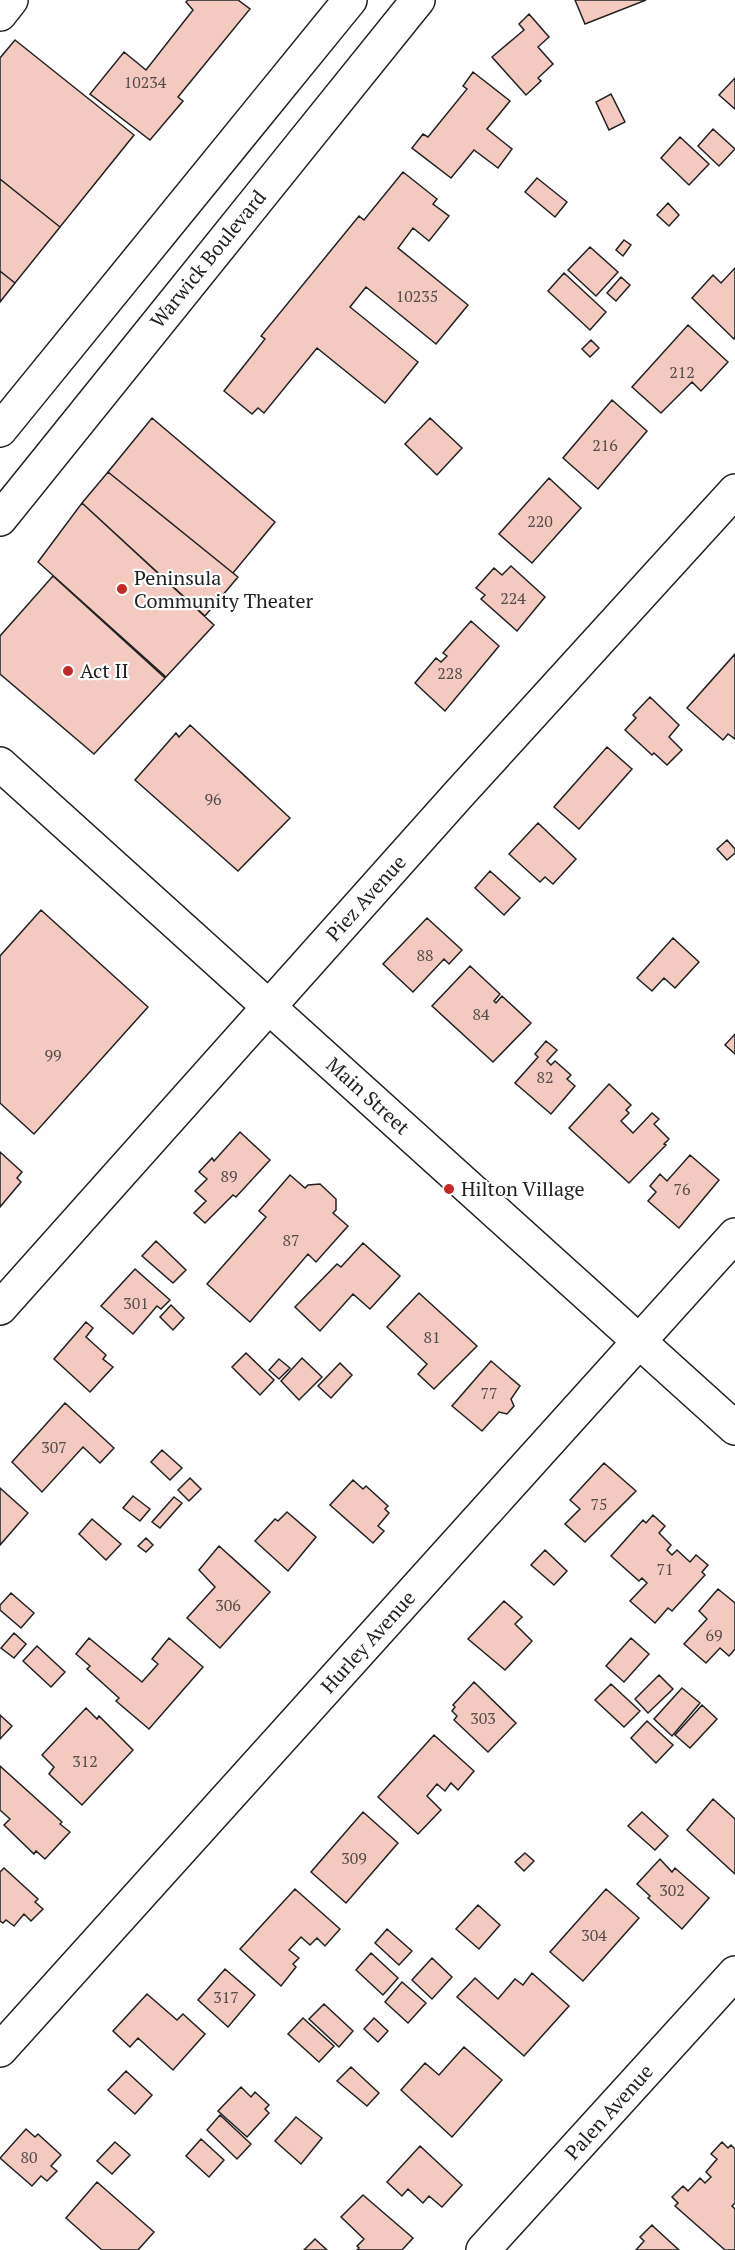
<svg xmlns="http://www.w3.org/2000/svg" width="735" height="2250" font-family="'PT Serif',serif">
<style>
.building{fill:#f3c9c0;stroke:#222;stroke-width:1.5}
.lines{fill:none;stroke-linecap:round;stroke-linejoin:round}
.minor-casing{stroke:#222;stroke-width:36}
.major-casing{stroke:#222;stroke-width:36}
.minor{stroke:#fff;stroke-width:33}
.major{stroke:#fff;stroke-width:33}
.poi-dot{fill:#c62828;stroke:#fff;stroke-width:2}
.labels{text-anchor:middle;stroke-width:4.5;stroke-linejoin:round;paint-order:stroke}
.number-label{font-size:16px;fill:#564c4a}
.street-label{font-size:20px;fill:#222;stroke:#fff}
.poi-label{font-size:20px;fill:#222;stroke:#fff;text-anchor:start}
</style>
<rect width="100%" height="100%" fill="#fff"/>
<path class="building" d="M188,0H238L250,9L178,97L183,101L150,140L90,94L124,52L146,70L193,10L186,2Z
M575,0H646L585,24Z
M529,14L549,37L538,47L553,64L538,78L541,81L526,95L492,57L524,30L519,24Z
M15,40L134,135L60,227L0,179V58Z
M473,72L510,101L487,129L512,149L498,168L474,150L451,178L412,148L423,134L428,137L467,89L463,86Z
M735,78V109L719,95Z
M611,94L625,122L609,130L596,102Z
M713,129L735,149L719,166L698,146Z
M680,137L709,164L689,185L661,158Z
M403,172L437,199L433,204L449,216L429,241L413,228L398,248L468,305L436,344L366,287L350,307L418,362L385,403L317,348L264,413L258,408L252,414L224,391L265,339L261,336L359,216L364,220Z
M537,178L567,202L555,217L525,192Z
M0,179L60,227L15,283L0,271Z
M668,203L679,215L669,226L657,215Z
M624,240L631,245L623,256L616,250Z
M590,247L618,272L596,296L568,270Z
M735,268V337L734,339L692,298L713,275L721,283Z
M0,271L15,283L0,302Z
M564,273L606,312L590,330L548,291Z
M621,277L630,285L616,301L607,293Z
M688,325L728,362L701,391L692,382L661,413L632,387Z
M591,340L599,348L590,357L582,349Z
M612,400L647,431L598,489L563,458Z
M152,418L275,522L233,573L108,472Z
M430,418L462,448L437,475L405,444Z
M108,472L238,577L205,616L82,503Z
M549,478L581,508L532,563L499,534Z
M82,503L214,625L166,677L38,562Z
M511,566L545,597L517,631L481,599L485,595L476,588L494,568L502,575Z
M53,576L165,678L94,754L0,674V636Z
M471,621L499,646L445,711L415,683L436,658L441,662L447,656L443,653Z
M735,654V739L728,734L723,740L687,708Z
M650,697L679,725L669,737L682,750L667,765L654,753L652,755L625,730L636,718L633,715Z
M190,725L290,818L238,871L135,780L176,733L179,737Z
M607,747L632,769L579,829L554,807Z
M538,823L576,859L553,884L545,877L540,882L509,854Z
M727,840L735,849V853L727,860L717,849Z
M490,871L520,898L504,915L475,888Z
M41,910L148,1007L34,1134L0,1103V956Z
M427,918L462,950L449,964L444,959L413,992L383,964Z
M673,938L699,962L675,988L664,978L652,991L637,978Z
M470,966L500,994L494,1001L496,1003L502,996L531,1023L493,1062L432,1006Z
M735,1034V1054L725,1045Z
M546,1041L557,1050L547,1061L551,1065L555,1061L571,1075L567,1079L575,1086L551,1114L515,1083L538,1057L535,1054Z
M609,1084L631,1105L626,1110L629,1113L621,1121L633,1133L652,1113L659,1119L654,1124L669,1139L664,1144L666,1145L629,1183L569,1128Z
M240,1132L270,1160L236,1197L233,1195L205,1223L194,1213L206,1201L195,1191L207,1179L199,1172L212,1158L214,1161Z
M0,1152L22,1172L17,1178L21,1182L0,1207Z
M690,1155L719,1180L679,1228L648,1201L656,1192L650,1186L660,1174L667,1181Z
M290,1175L305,1188L308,1185L320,1184L336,1199V1210L333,1213L348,1226L316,1262L308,1254L250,1322L207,1284L266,1217L259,1211Z
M156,1241L186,1270L173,1283L142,1256Z
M363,1243L400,1276L370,1309L353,1294L320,1331L295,1307L337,1264L341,1267Z
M135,1269L170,1300L161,1309L157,1306L133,1334L101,1306Z
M419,1293L477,1346L434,1389L418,1374L427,1364L387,1327Z
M171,1305L184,1318L173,1330L160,1317Z
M86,1322L93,1328L86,1337L106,1355L103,1359L113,1367L90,1392L54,1359Z
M246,1353L274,1380L260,1395L232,1367Z
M302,1358L322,1377L299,1400L281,1381Z
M279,1359L290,1368L279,1379L269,1370Z
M491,1361L520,1386L511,1399L514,1406L507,1414L499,1412L482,1431L452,1406Z
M340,1363L352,1375L331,1398L318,1386Z
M65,1403L114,1448L100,1463L83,1447L42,1492L12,1462Z
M162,1450L182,1468L170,1480L151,1462Z
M604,1463L636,1491L585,1542L565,1524L580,1509L570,1500Z
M190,1478L201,1489L189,1501L178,1490Z
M353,1480L363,1489L366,1486L388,1506L385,1509L389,1513L378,1526L384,1531L373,1543L330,1505Z
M0,1488L28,1513L0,1545Z
M133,1496L150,1509L140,1521L123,1508Z
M174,1497L182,1503L160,1528L152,1522Z
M287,1512L316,1537L288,1571L255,1541L275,1519L278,1521Z
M653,1515L665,1526L659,1533L671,1545L667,1550L672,1555L677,1550L690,1562L696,1555L708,1565L702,1572L705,1575L672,1611L668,1608L655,1623L630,1601L647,1583L642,1578L639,1581L611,1556L643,1520L646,1523Z
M92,1519L121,1544L106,1560L79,1534Z
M146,1538L153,1545L146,1552L138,1546Z
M219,1546L270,1592L220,1648L187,1618L215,1587L199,1570Z
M545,1550L567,1571L554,1585L531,1565Z
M718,1589L735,1603V1649L729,1656L720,1648L706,1663L684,1644L707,1619L699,1611Z
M11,1593L34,1613L21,1628L0,1610V1605Z
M504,1601L522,1617L515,1624L532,1641L505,1670L468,1639Z
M14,1633L26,1644L14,1658L1,1648Z
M89,1638L142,1682L158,1664L152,1659L169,1638L203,1667L149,1729L116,1701L119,1698L87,1669L90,1666L76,1654Z
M631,1638L649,1654L624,1682L606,1666Z
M37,1646L65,1672L51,1687L23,1661Z
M659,1675L673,1689L648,1713L635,1699Z
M474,1682L516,1723L488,1752L454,1720L457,1716L452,1711L455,1707L453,1705Z
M611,1684L640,1711L624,1727L595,1700Z
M682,1688L700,1703L672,1736L654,1719Z
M702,1705L717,1719L690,1748L675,1735Z
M86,1708L97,1719L99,1716L133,1750L82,1805L49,1774L54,1767L42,1755Z
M0,1715L12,1726L0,1739Z
M647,1721L673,1745L656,1763L631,1738Z
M434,1735L474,1771L458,1790L451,1783L445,1791L437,1784L427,1796L441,1810L418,1834L378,1797Z
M0,1766L62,1822L60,1824L70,1832L45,1859L36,1851L34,1854L4,1825L10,1819L0,1810Z
M713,1799L735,1819V1874L687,1830Z
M363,1812L398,1843L346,1903L311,1872Z
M642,1812L668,1836L655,1850L628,1826Z
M525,1853L534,1861L524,1871L515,1862Z
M660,1859L672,1872L675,1868L709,1898L682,1929L648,1898L650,1896L637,1884Z
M4,1868L38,1899L35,1902L43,1909L31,1921L24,1914L14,1926L6,1920L3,1923L0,1921V1872Z
M295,1889L340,1929L325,1946L317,1938L310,1945L301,1937L289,1950L299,1958L293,1964L296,1967L281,1986L240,1949Z
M606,1889L639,1918L583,1981L550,1952Z
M478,1905L500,1925L479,1949L456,1929Z
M387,1929L412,1951L399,1965L375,1943Z
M371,1953L398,1978L383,1995L356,1970Z
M432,1958L452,1977L432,1999L412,1980Z
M225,1969L255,1995L228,2027L198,2000Z
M532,1973L569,2006L524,2056L457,1997L475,1978L498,1999L515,1979L523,1985Z
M402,1982L426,2003L408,2023L385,2002Z
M147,1994L177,2020L183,2014L205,2034L173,2070L138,2038L130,2047L113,2031Z
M324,2004L353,2031L339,2047L309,2019Z
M303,2018L334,2046L319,2062L288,2034Z
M374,2018L388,2031L378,2042L364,2029Z
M464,2047L502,2080L452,2137L401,2090L425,2063L439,2075Z
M351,2067L379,2093L367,2106L337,2081Z
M126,2071L152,2095L135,2114L108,2090Z
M241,2087L251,2097L255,2092L269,2105L265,2109L269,2113L247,2137L218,2111Z
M220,2115L251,2144L237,2159L207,2130Z
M296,2117L322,2138L301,2164L275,2141Z
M26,2129L35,2137L38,2134L61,2155L51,2166L57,2171L47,2181L41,2176L32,2186L0,2158Z
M201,2139L224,2160L209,2177L186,2156Z
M115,2142L130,2155L112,2174L97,2161Z
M722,2142L728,2148L731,2145L735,2149V2203L732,2206L735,2209V2250H725L675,2206L678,2203L672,2197L683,2186L688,2191L700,2178L705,2183L711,2177L706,2172L717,2159L711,2154Z
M420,2146L462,2185L442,2207L429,2196L423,2203L408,2189L402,2196L387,2182Z
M97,2182L154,2232L138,2250H102L66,2218Z
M363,2195L413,2238L402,2250H357L359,2248L357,2246L364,2239L341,2217Z
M652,2225L655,2228L679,2250H636L644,2241L640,2237Z
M315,2239L327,2250H304Z"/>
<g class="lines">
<defs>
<path id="minor" d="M0,14L11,0
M0,764L735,1428
M0,1308L458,795L735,491
M0,2050L735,1235
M483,2250L735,1973"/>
<path id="major" d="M0,430L350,0
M0,519L418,0"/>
</defs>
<use href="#minor" class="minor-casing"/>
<use href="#major" class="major-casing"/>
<use href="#minor" class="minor"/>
<use href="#major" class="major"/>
</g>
<g class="poi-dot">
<circle cx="122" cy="589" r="6"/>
<circle cx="68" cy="671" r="6"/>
<circle cx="449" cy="1189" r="6"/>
</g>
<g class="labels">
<g class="number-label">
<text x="145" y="88">10234</text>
<text x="417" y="302">10235</text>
<text x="682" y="378">212</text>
<text x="605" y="451">216</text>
<text x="540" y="527">220</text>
<text x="513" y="604">224</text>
<text x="450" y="679">228</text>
<text x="213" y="805">96</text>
<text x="425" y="961">88</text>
<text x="481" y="1020">84</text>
<text x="53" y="1061">99</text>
<text x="545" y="1083">82</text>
<text x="229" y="1182">89</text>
<text x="682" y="1195">76</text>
<text x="291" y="1246">87</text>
<text x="136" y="1309">301</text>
<text x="432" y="1343">81</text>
<text x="489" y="1399">77</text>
<text x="54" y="1453">307</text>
<text x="599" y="1510">75</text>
<text x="665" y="1575">71</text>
<text x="228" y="1611">306</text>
<text x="714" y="1641">69</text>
<text x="483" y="1724">303</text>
<text x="85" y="1767">312</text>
<text x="354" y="1864">309</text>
<text x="672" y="1896">302</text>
<text x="594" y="1941">304</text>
<text x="226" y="2003">317</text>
<text x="29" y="2163">80</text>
</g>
<g class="street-label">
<text transform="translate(208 259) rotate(-51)" y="7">Warwick Boulevard</text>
<text transform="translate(366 898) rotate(-48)" y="7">Piez Avenue</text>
<text transform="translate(368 1096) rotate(42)" y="7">Main Street</text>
<text transform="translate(368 1642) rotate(-48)" y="7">Hurley Avenue</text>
<text transform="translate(609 2112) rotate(-48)" y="7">Palen Avenue</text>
</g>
<g class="poi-label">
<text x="134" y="585">Peninsula<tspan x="134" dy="23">Community Theater</tspan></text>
<text x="80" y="678">Act II</text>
<text x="461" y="1196">Hilton Village</text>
</g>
</g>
</svg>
